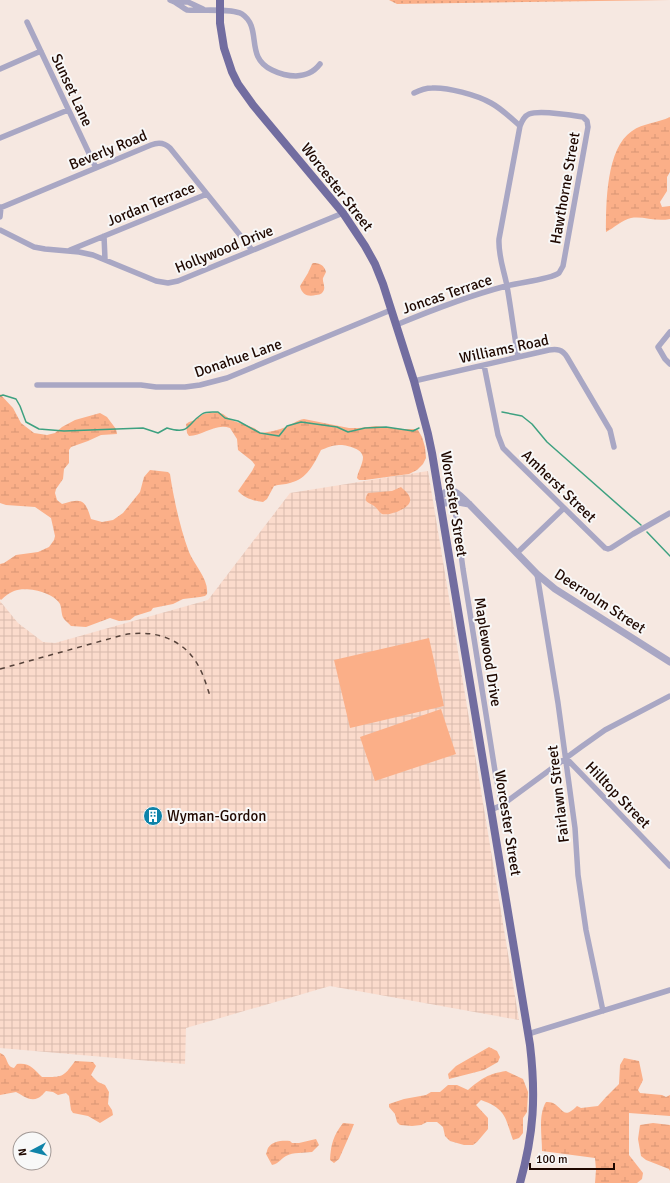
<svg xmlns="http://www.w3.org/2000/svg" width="670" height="1183" font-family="Signika,sans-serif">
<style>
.industrial{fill:url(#industrial-grid)}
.wetland{fill:url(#wetland-marsh)}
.park{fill:url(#park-dots)}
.pitch{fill:#fbaf88}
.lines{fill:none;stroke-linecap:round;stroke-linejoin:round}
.stream{stroke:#3ea180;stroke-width:1.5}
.minor{stroke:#a9a7c4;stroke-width:5.5}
.tertiary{stroke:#a9a7c4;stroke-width:7}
.primary{stroke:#726da0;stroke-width:8}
.rail{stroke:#56423a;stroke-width:1.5;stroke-dasharray:5 5;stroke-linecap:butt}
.labels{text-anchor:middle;stroke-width:4;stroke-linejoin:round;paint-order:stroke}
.street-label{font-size:15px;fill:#1f0800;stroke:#f8f8f8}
.poi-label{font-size:15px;fill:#1f0800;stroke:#f8f8f8;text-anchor:start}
</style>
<defs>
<pattern id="industrial-grid" width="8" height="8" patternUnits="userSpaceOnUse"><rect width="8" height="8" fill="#fbdbcc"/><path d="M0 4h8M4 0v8" fill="none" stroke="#d7baad"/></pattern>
<pattern id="wetland-marsh" width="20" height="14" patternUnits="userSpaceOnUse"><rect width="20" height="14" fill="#fbaf88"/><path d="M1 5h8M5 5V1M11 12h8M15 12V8" fill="none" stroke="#d79574"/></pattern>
<pattern id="park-dots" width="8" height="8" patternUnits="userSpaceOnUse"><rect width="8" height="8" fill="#fbaf88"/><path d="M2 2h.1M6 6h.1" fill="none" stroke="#d79574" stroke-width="1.8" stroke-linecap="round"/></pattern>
</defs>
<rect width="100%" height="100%" fill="#f6e8e1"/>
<path class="industrial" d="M428,471L519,1020L330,986L186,1028L185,1064L0,1048V601L18,623L43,642L55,643L208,600L290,493Z"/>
<path class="wetland" d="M670,117V172L667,177V191L660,202L662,207L670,206V219C655,222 644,216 631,218C622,220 614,228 606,232C606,204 606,148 632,131C643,123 658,123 670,117Z
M313,263C320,263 324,265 326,272C325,274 324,276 323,278C322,282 327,288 322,293C321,294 318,295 316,295C308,297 302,295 300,286L308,273L312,264Z
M0,394L13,408L21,423L34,433L47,435L55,433L62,427L75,420L100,413L107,417L116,429L117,434L101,435L88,441L71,447L69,450V463L64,469L63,479L56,489L55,493L57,500L62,504C82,498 85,499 91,519L102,522L113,520L123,513L140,492L144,477L150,470L168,472L170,474C174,500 180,528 189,552C194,565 209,579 207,594L205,596L200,597L183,599L173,604L153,608L151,611L135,616L130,620L119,621L110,618L86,627L71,626C69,624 66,621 64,619C61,615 62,609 60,604C53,592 26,586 14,591C9,593 5,596 1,600L0,599V564L4,563L16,555L38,552L49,547L54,540L55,536L51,518L35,507L6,505L0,503Z
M217,412L223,414L231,420L254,428L261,433C270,432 279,430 286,427C293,424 297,420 304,419L349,428H359L376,426L402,429H414L418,430L422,437L425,447L426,458L423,464L417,470L409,474L365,480H359L357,478C358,471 363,464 363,457C362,448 346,445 339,445C333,445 326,448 321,450C314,464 307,479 290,483C285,485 279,484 274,486L267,499L263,502C254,501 244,498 238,491L252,471L255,465L252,461L238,450L237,439L230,428C215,423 203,436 189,436L187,433L186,424L189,422L195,420L203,414Z
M401,487C405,491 411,495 410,501C409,509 389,516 382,514C379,512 377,508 374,506C369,502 362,503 368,493L392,491Z
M489,1047L497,1051L500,1057L498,1062L484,1070L449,1079L448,1074L456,1066Z
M0,1053C9,1056 5,1066 14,1068L17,1064C29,1062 34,1069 42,1077C62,1077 63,1078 75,1061L93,1062L96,1066L91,1075L98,1082L105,1085L109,1092L108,1104L112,1110L113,1115L100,1123L88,1116L73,1113L71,1110L69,1096L66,1093L58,1095L53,1092L46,1091C44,1093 41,1097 38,1098C30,1102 22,1095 16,1092L0,1095Z
M624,1058L639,1061L643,1080L638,1090L640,1093L662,1095L666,1097L670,1095V1116L629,1113V1155L643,1173L642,1179L637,1183H595L596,1170L595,1158L542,1151C542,1136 538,1115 546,1102C548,1102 551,1102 553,1103C564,1109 563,1120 577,1106L581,1108L598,1106L606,1097L619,1084L620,1065Z
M506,1071L523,1079L528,1092L527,1112L523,1118V1133L519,1138L513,1140C505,1117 506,1109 481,1100L476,1105L488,1118V1129L477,1142L473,1145H464L450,1141L445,1136L443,1127L437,1122H427L421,1125L412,1126L400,1125L397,1122L395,1114L389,1107V1104L404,1099L426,1095L431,1092H440L448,1085H457L468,1090C482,1078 488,1074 506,1071Z
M343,1123L354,1124L350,1134L339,1159L334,1163L330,1160C331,1144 333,1136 343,1123Z
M653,1123L670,1125V1171L669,1169L646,1160L641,1156L638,1139L640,1125Z
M316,1139L319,1145L312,1152C304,1153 293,1152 286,1156C280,1159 280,1163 272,1165L266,1154C267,1152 267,1150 268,1148C272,1141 283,1140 290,1141L292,1143H299Z"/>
<path class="park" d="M389,0H670L397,4Z"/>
<path class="pitch" d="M429,638L444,706L350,728L334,660Z
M441,709L456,754L375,781L360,737Z"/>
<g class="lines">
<path class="stream" d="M0,396L3,395L16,399L20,406L26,422L39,429L64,431L143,428L158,433L167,428C190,435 186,425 202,414C206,411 213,412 218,412L225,418L238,421L260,433L279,436L287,426L301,422L337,427L348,432L365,428L386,427L413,431L419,428
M502,412L522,416L532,424L547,442L641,525
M647,532L670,556"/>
<path class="minor" d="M170,0C177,2 181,7 187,10C199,11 233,8 242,14C263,28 244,57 272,70C280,74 287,76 296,76C306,75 313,73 320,64
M176,2H188L203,9
M27,22L96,168
M0,69L41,51
M414,93C420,90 425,88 432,88C447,87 477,95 491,103C502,109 511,118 520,126
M0,138L68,110
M0,208L151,145C158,142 164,142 170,148L252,250
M0,217L1,207
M0,230L34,247L45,249L79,252L93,255L156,281L168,283L178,281L343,213
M104,236L105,259
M70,250L207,194
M396,325C432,310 468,296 506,286C520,282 549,280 559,273L563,266L588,127L587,121L583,117C571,115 539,110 529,114C524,116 522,121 520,126L499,239C498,256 504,270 507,286C511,309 514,333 518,357
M670,332L658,347L665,359L670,364
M484,365L498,435L503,448L511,456L605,548L608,549L611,548L633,534L670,513
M414,381L549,350C557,349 562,349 567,357L610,430L614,447
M37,385H141L156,387H185L200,385L227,378L391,310
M454,502L463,569L495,771L502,805
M517,553L564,508
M537,574L558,703L575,828L578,875L586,930L603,1011
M566,758L670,866
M491,810L502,805L581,747L605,730L670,696
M528,1034L670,990"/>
<path class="tertiary" d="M469,504L458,502L445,503L439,499C451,482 458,494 469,504L537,574L555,589L670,662"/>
<path class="primary" d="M220,0V23L224,48L232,72L238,84L253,105L343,213L365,246L375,264L383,284L414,381L428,434L432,453L530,1045C536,1096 534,1133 520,1183"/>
<path class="rail" d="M0,669L123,635C153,629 184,638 199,667C204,676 207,687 210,696"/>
</g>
<defs>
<symbol id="building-disc" viewBox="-11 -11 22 22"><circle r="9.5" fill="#0f83a9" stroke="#f8f8f8"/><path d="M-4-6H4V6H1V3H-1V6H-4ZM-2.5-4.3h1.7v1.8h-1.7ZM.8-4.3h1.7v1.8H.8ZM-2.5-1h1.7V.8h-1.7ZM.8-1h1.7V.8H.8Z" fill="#fff"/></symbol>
</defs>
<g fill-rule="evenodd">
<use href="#building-disc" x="142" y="805" width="22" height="22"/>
</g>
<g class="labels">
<g class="street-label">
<text transform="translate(72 90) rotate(65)" y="5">Sunset Lane</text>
<text transform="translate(108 150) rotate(-22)" y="5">Beverly Road</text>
<text transform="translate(337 187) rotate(52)" y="5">Worcester Street</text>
<text transform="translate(565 188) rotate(-80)" y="5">Hawthorne Street</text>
<text transform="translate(151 204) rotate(-22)" y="5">Jordan Terrace</text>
<text transform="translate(224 249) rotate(-22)" y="5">Hollywood Drive</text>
<text transform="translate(447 294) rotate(-19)" y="5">Joncas Terrace</text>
<text transform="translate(504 349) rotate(-12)" y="5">Williams Road</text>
<text transform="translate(238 358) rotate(-19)" y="5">Donahue Lane</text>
<text transform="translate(559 486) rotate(44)" y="5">Amherst Street</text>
<text transform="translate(454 504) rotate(81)" y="5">Worcester Street</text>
<text transform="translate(600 601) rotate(33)" y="5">Deernolm Street</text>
<text transform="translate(488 652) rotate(81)" y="5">Maplewood Drive</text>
<text transform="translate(558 794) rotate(-97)" y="5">Fairlawn Street</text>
<text transform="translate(618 795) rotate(46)" y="5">Hilltop Street</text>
<text transform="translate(508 823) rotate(81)" y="5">Worcester Street</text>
</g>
<g class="poi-label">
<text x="167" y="821">Wyman-Gordon</text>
</g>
</g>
<g transform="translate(32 1151) rotate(263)"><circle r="19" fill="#f8f8f8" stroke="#a19895"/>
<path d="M0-3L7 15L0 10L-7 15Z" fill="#0f83a9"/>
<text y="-6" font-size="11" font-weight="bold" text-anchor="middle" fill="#1f0800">N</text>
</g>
<path d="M530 1163v6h84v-6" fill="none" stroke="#1f0800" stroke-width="2"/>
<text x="536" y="1163" font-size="12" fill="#1f0800" stroke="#f8f8f8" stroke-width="3" paint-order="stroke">100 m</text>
</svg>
